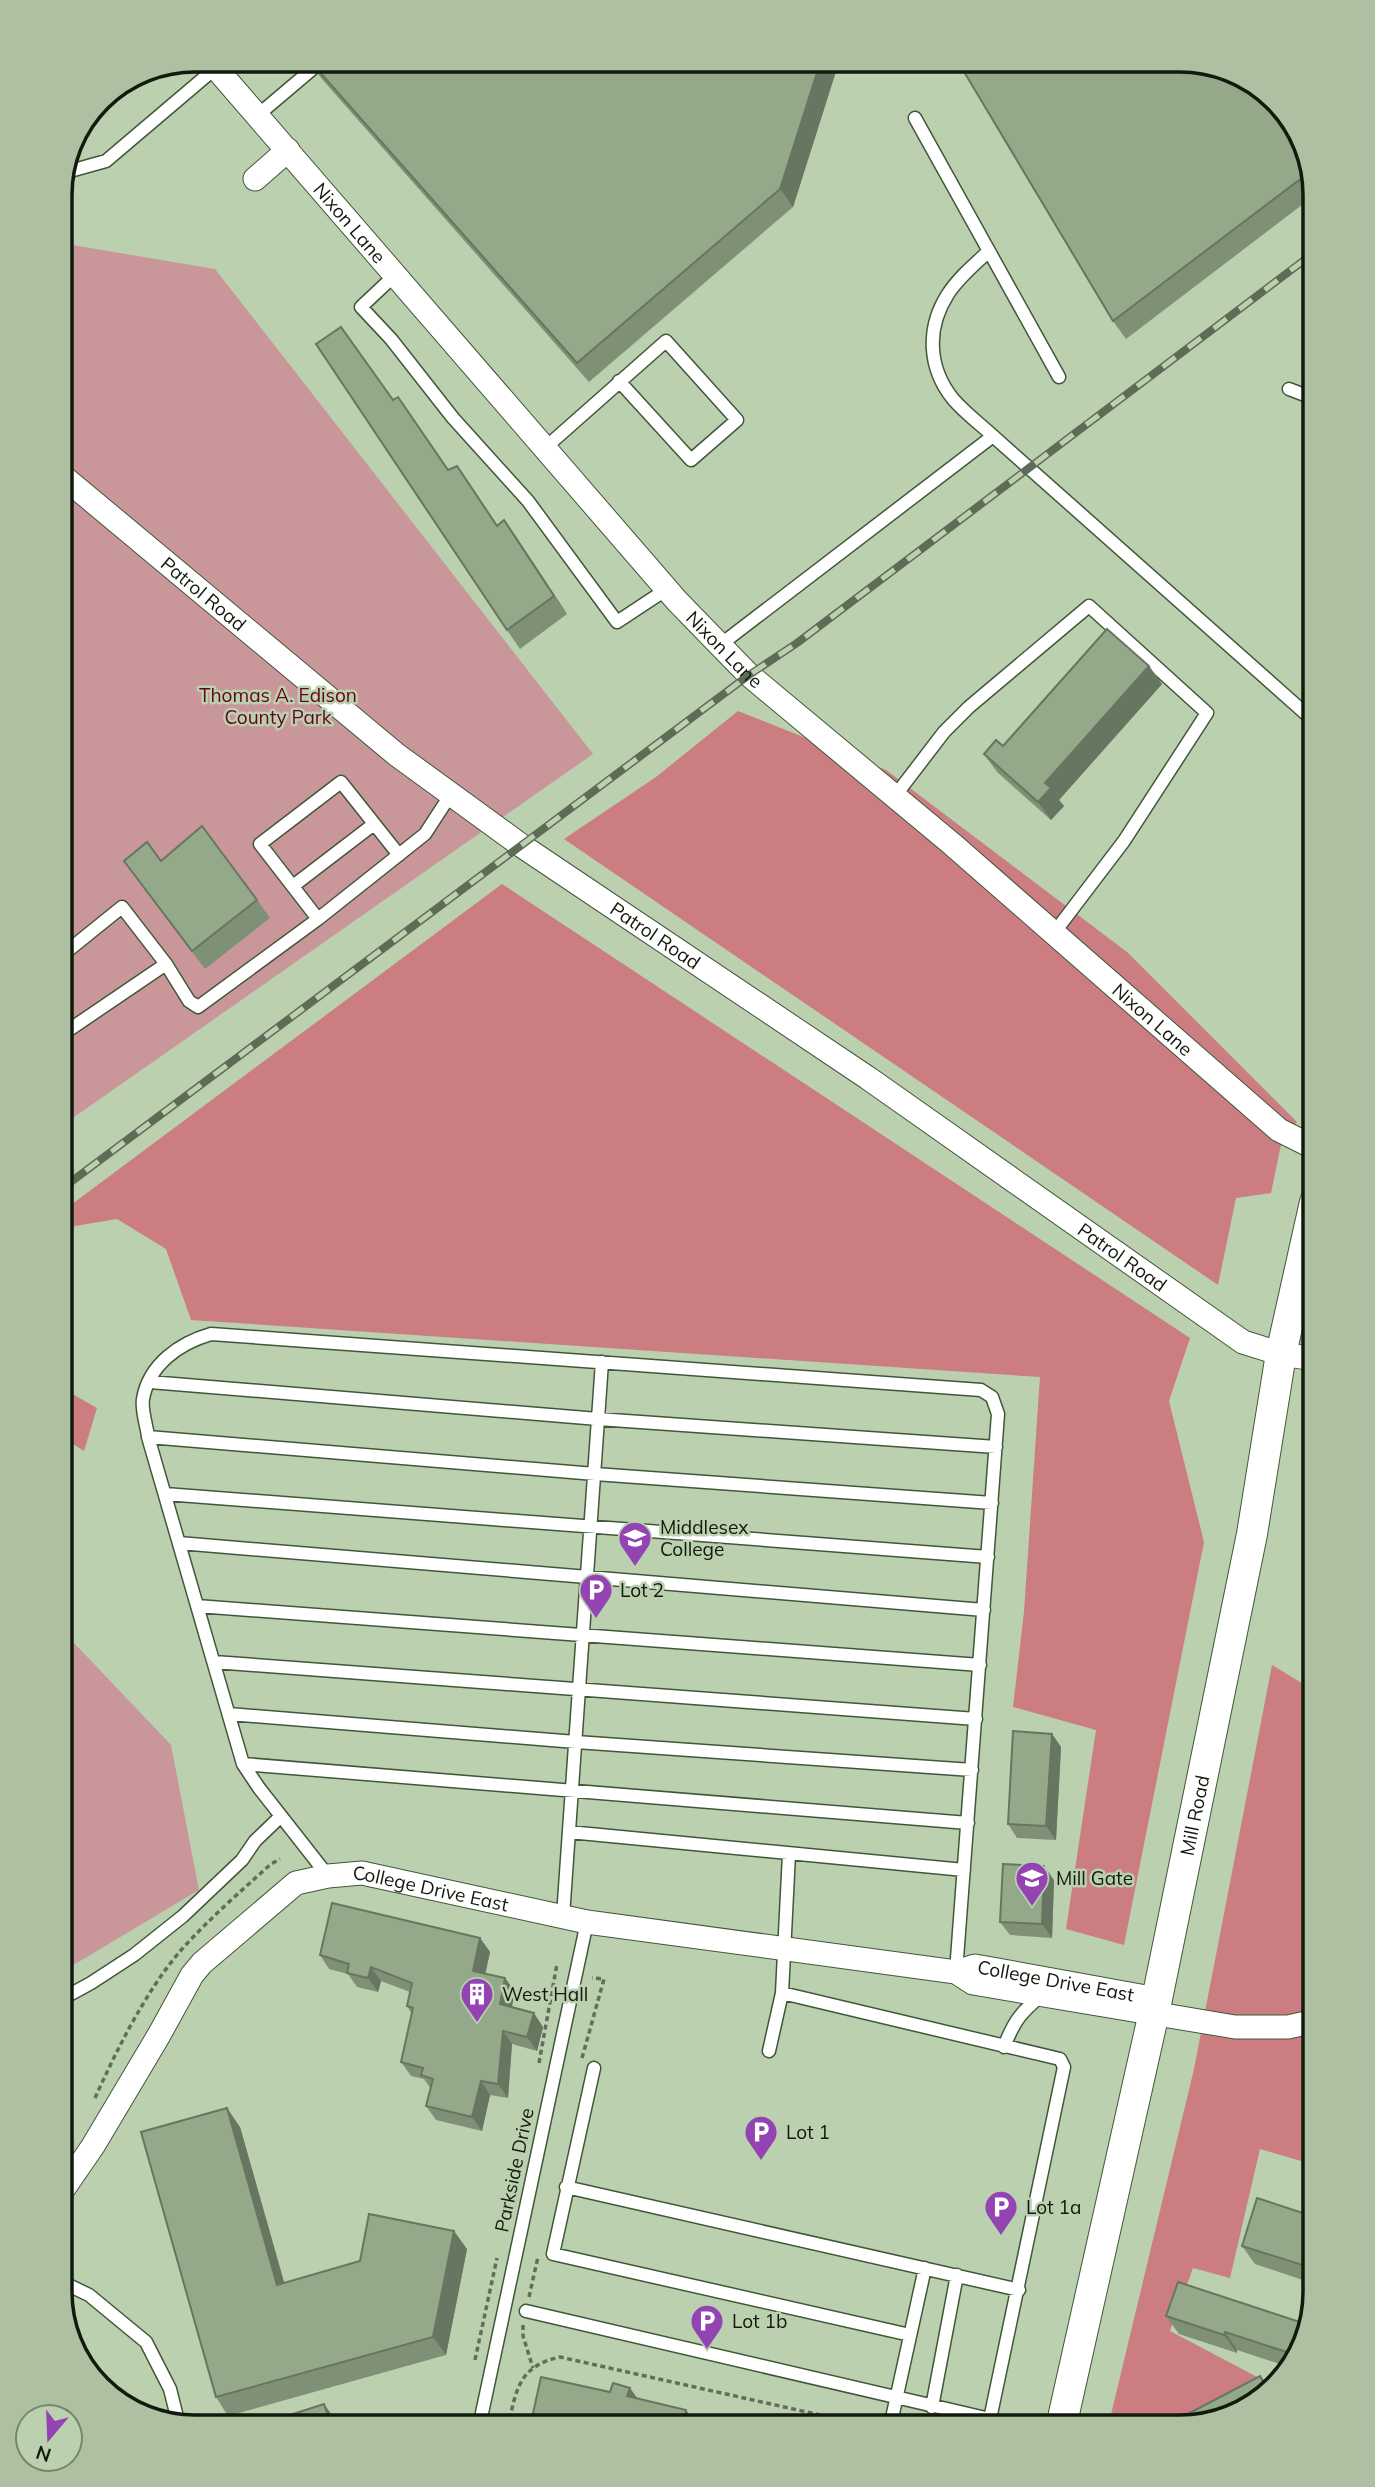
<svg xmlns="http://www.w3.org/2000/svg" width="1375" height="2487" font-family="Mulish,sans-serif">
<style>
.green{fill:#c99799}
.forest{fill:#cc7d82}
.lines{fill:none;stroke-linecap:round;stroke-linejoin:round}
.service-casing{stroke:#425639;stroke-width:15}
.minor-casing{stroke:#425639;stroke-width:25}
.tertiary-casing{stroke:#425639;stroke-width:32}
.path{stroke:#616f5a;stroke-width:3.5;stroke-dasharray:5 3.5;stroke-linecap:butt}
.service{stroke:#fff;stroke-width:12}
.minor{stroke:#fff;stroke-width:23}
.tertiary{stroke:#fff;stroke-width:30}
.rail-casing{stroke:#5e6c57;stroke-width:8}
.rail{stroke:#bad0af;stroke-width:5;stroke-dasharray:16;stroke-linecap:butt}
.wall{fill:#7e9176}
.shaded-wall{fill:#677660}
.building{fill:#93a989;stroke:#677660;stroke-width:2}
.labels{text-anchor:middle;stroke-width:5;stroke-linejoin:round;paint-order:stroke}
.street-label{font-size:19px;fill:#121a0e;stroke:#bad0af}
.park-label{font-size:19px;fill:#67031d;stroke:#bad0af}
.poi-label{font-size:19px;fill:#121a0e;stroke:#bad0af;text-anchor:start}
.rim{fill:none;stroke:#121a0e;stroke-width:3.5}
</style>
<rect width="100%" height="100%" fill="#bad0af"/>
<path class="green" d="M60,243L215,269L593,754L60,1127Z
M60,1643L75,1644L171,1745L199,1890L60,1973Z"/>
<path class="forest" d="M738,711L886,770L1127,952L1297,1122L1282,1140L1271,1193L1236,1198L1218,1285L564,839L656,777Z
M502,884L1190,1338L1169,1401L1204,1542L1124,1945L1066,1929L1096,1730L1013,1707L1024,1612L1040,1377L191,1320L166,1249L117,1219L75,1226L60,1237V1213Z
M60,1387L97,1408L84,1451L60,1436Z
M1272,1665L1315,1691V2165L1260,2149L1230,2278L1193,2268L1170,2331L1261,2379L1167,2427H1108L1194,2069Z"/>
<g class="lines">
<defs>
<path id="service" d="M258,115L323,60
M915,118L1059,377
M63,173L106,161L225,60
M989,251C975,264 958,278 948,294C926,328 928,368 953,399C965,413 980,424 993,436L1315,722
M395,275L361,307L391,339L453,418L528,501L617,622L667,589
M1289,389L1315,399
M545,448L666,341L737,420L691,460L619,381
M720,645L993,436
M895,796L944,732L969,707L1089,606L1207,713L1124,841L1054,933
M399,855L341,782L260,844L318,919L425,834L451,794
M293,886L374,824
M60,957L122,907L166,964L189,1001L198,1007L318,919
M60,1036L166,964
M150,1382L598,1419L996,1447
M148,1437L595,1474L992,1503
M165,1494L988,1557
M179,1543L984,1610
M197,1606L980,1665
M214,1662L976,1719
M229,1714L576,1742L972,1770
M243,1764L968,1823
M569,1832L964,1870
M328,1876L259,1788L243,1764L148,1437C147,1426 141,1410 143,1399C149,1364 180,1343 211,1334L981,1390L992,1397L998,1414L956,1972
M563,1916L602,1362
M60,2000L91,1983L134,1955L183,1916L242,1860L255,1841L281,1816
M1004,2047C1014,2021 1021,2012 1042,1995
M769,2051L782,1993L789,1854
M594,2068L553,2254L910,2335
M566,2187L1019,2290
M60,2281L89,2295L146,2342L170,2389L179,2425
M526,2311L990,2419L1064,2067L1060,2059L782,1993
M932,2407L957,2275
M479,2427L587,1922
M890,2427L925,2268"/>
<g id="minor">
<path id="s1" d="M215,67L677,601L749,675L952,844L1279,1130L1315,1148"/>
<path d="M255,179L288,150"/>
<path id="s2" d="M60,474L397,755L522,846L868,1078L1243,1342L1281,1354L1315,1359"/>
<path id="s3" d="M956,1972L975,1966L1157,1999"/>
<path id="s4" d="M60,2194L93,2146L159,2035L192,1975L202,1963L296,1883L328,1876L362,1873L587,1922L956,1972L973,1983L1235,2027H1288L1315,2021"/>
</g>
<g id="tertiary">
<path id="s5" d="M1061,2427L1157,1999L1252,1534L1281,1354L1315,1202"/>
</g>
</defs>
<use href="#service" class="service-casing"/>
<use href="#minor" class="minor-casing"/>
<use href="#tertiary" class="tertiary-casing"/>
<path class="path" d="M582,2058L604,1979L592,1978
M539,2063L557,1964
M95,2098C117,2049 147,1989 182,1949C210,1918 241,1891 271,1864L280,1859
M529,2297L538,2257
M523,2325V2336L533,2368
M475,2360L497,2258
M455,2427L462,2421
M508,2427C516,2391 518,2366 560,2357L874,2427"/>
<use href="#service" class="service"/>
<use href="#minor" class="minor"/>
<use href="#tertiary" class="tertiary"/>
<defs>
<path id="rail" d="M60,1190L749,675L797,643L1315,252"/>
</defs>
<use href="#rail" class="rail-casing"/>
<use href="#rail" class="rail"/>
</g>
<path class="wall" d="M309,60L838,65L793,207L589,382L321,78Z
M1305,143L1315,195L1126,339L1113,321Z
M393,400L448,470L497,526L504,520L567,614L520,649L507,630Z
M1149,666L1162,684L1059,800L1064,806L1051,820L997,772L984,754L1003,746Z
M124,861H161L257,900L270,918L205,969Z
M1052,1734L1061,1747L1056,1840L1017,1838L1008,1824Z
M1054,1880L1052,1938L1010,1935L1000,1922Z
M480,1938L490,1952L485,1974L505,1978L515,1992L512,2007L543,2027L537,2051L512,2044L508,2098L490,2095L482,2131L436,2120L426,2106L431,2089L424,2079L411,2076L401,2062L412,2014L407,2006L410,1992L381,1981L378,1992L357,1987L348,1974L329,1969L320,1955Z
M240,2127L284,2283L467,2249L446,2355L228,2416L216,2397Z
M1315,2217V2284L1255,2264L1242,2246Z
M1166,2316L1306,2324L1292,2368L1237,2350V2353L1179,2334Z"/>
<path class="shaded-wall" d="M821,60H834L838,65L793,207L780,189Z
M504,520L517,538L567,614L554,596Z
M1149,666L1162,684L1059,800L1064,806L1051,820L1038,802L1045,783Z
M1052,1734L1061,1747L1056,1840L1046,1826Z
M1044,1866L1054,1880L1052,1938L1042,1924Z
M480,1938L490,1952L483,1985L473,1971Z
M371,1967L381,1981L378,1992L368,1978Z
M505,1978L515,1992L509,2018L500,2004Z
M534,2013L543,2027L537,2051L527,2037Z
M503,2031L512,2044L508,2098L498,2084Z
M481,2081L490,2095L482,2131L472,2117Z
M227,2108L240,2127L290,2303L277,2285Z
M454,2231L467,2249L446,2355L433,2337Z
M1225,2332L1237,2350V2353L1224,2335Z
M630,2388L640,2402L627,2396Z
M324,2404L334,2418L337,2427H332Z
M686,2410L696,2423L695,2427H684L683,2426Z"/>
<path class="building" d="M309,60H821L780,189L577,363Z
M957,60H1189L1262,87L1305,143L1311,171L1113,321Z
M341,327L393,400L398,397L448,470L457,466L497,526L504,520L554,596L507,630L316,344Z
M1107,629L1149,666L1045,783L1051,788L1038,802L984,754L996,740L1003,746Z
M202,826L257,900L192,951L124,861L147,842L161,861Z
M1013,1731L1052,1734L1046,1826L1008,1824Z
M1003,1864L1044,1866L1042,1924L1000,1922Z
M332,1903L480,1938L473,1971L505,1978L500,2004L534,2013L527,2037L503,2031L498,2084L481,2081L472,2117L426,2106L433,2079L421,2075L423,2068L401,2062L413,2008L407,2006L412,1983L371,1967L368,1978L347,1973L349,1964L320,1955Z
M227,2108L277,2285L360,2261L369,2214L454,2231L433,2337L216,2397L141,2132Z
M1257,2198L1315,2217V2269L1242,2246Z
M1178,2282L1306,2324L1296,2355L1225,2332L1224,2335L1166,2316Z
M1260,2376L1267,2388L1232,2417L1180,2427H1163Z
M541,2377L610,2392L613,2383L630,2388L627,2396L686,2410L683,2426L689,2427H530Z
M324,2404L332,2427H253Z
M920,2420L952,2427H918Z"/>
<defs>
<symbol id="university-pin" viewBox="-11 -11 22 30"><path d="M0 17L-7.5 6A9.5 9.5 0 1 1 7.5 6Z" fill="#9443b2" stroke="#bad0af"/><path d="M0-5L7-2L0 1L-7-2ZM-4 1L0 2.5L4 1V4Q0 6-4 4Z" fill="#fff"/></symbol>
<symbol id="parking-pin" viewBox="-11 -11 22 30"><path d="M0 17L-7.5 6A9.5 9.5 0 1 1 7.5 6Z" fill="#9443b2" stroke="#bad0af"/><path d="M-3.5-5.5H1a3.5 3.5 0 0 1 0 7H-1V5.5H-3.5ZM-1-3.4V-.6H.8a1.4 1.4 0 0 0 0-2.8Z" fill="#fff"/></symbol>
<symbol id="building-pin" viewBox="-11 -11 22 30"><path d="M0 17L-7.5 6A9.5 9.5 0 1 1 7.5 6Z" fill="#9443b2" stroke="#bad0af"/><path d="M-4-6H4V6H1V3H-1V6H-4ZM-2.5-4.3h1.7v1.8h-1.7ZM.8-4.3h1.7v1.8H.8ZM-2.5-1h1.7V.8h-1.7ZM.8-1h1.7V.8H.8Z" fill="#fff"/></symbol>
</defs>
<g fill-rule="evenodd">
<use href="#university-pin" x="616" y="1519" width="38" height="52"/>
<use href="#parking-pin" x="577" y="1571" width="38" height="52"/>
<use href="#university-pin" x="1013" y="1859" width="38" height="52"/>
<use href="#building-pin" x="458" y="1975" width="38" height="52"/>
<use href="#parking-pin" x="742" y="2113" width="38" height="52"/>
<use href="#parking-pin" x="982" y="2188" width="38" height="52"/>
<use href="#parking-pin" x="688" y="2302" width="38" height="52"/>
</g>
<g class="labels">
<g class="street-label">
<text dy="7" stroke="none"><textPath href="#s1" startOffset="206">Nixon Lane</textPath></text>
<text dy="7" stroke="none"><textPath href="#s2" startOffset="187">Patrol Road</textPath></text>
<text dy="7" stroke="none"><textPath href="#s1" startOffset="774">Nixon Lane</textPath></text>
<text dy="7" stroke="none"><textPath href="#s2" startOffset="754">Patrol Road</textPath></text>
<text dy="7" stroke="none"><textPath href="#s1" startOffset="1340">Nixon Lane</textPath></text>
<text dy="7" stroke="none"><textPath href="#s2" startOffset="1321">Patrol Road</textPath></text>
<text dy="7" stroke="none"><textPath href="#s5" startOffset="626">Mill Road</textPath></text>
<text dy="7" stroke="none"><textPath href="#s4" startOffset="532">College Drive East</textPath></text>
<text dy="7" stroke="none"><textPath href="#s3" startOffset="102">College Drive East</textPath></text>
<text transform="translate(514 2170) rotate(-78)" y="7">Parkside Drive</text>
</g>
<g class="park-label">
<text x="278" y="702">Thomas A. Edison<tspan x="278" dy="22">County Park</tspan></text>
</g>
<g class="poi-label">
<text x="660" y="1534">Middlesex<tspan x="660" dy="22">College</tspan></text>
<text x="620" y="1597">Lot 2</text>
<text x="1056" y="1885">Mill Gate</text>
<text x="502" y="2001">West Hall</text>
<text x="786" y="2139">Lot 1</text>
<text x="1026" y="2214">Lot 1a</text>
<text x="732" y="2328">Lot 1b</text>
</g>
</g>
<path d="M0 0H1375V2487H0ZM195 72H1180A123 123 0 0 1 1303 195V2292A123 123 0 0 1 1180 2415H195A123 123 0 0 1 72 2292V195A123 123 0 0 1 195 72Z" fill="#adc1a2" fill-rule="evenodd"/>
<path class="rim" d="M195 72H1180A123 123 0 0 1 1303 195V2292A123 123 0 0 1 1180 2415H195A123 123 0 0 1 72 2292V195A123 123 0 0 1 195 72Z"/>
<g transform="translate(49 2438) rotate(199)"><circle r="33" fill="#bad0af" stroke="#77876f" stroke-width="2"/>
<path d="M0-5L12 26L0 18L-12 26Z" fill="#9443b2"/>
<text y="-10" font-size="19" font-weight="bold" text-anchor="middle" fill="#121a0e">N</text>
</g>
</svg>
